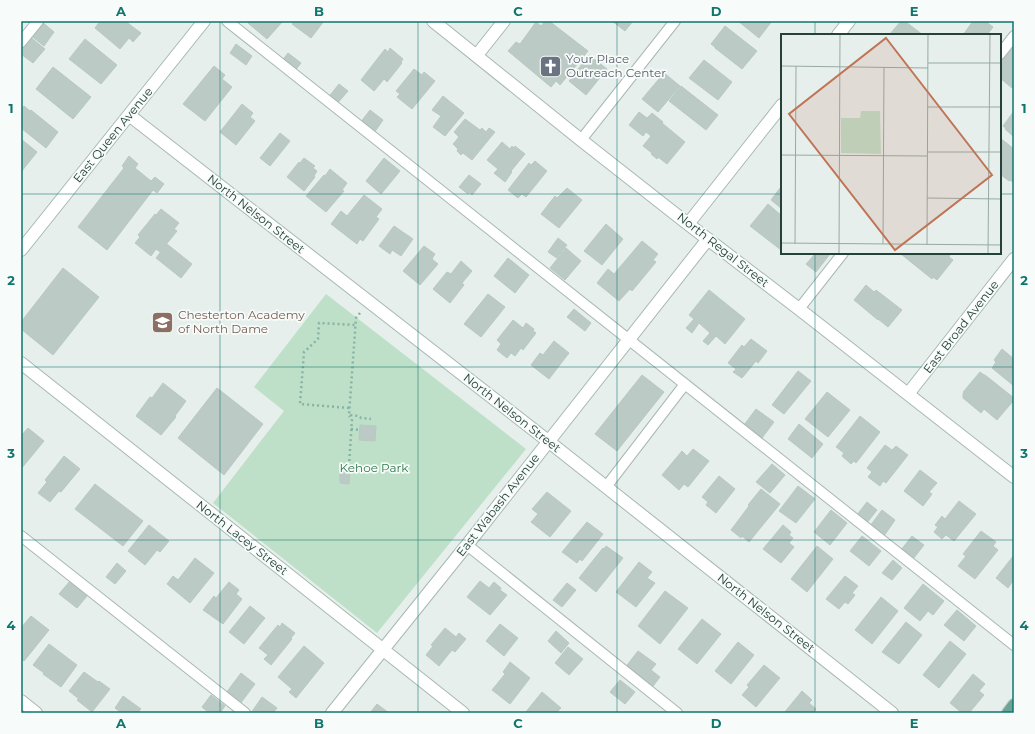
<svg xmlns="http://www.w3.org/2000/svg" width="1035" height="734" font-family="Montserrat,sans-serif">
<style>
.green{fill:#bfe0c8}
.building{fill:#bbcac4;stroke:#b8c9c2}
.lines{fill:none;stroke-linecap:round;stroke-linejoin:round}
.lane-casing{stroke:#a8b8b2;stroke-width:12}
.street-casing{stroke:#a8b8b2;stroke-width:14}
.primary-casing{stroke:#c2cac8;stroke-width:14}
.path{stroke:#86b3a5;stroke-width:2.5;stroke-dasharray:2 3;stroke-linecap:butt}
.lane{stroke:#fff;stroke-width:10}
.street{stroke:#fff;stroke-width:12}
.primary{stroke:#6aa596;stroke-width:12}
.grid{fill:none;stroke:#0f766e;stroke-width:1;stroke-opacity:0.55}
.labels{text-anchor:middle;stroke-width:3.5;stroke-linejoin:round;paint-order:stroke}
.worship-label{font-size:12px;fill:#5b616d;stroke:#f7fbf9;text-anchor:start}
.street-label{font-size:12px;fill:#24423a;stroke:#f7fbf9}
.education-label{font-size:12px;fill:#785e54;stroke:#f7fbf9;text-anchor:start}
.park-label{font-size:12px;fill:#2d7a4b;stroke:#f7fbf9}
.inset-road{fill:none;stroke:#98aaa4;stroke-width:1}
.view{fill:#c07456;fill-opacity:0.15;stroke:#c07456;stroke-width:2}
.inset-edge{fill:none;stroke:#24423a;stroke-width:2}
.neatline{fill:none;stroke:#0f766e;stroke-width:1.5}
.grid-label{font-size:13px;text-anchor:middle;font-weight:bold;fill:#0f766e}
</style>
<rect width="100%" height="100%" fill="#e6efeb"/>
<path class="green" d="M326,294L526,449L377,633L213,503L284,411L254,387Z"/>
<path class="building" d="M41,21L54,32L44,46L30,35Z
M100,21H125L141,33L133,42L129,38L120,49L95,28Z
M249,21H283L267,39L248,23Z
M294,21H324L311,38L292,24Z
M545,21H549L588,51L560,85L556,81L551,87L508,51L516,42L520,44L536,22L541,26Z
M612,21H633L625,31Z
M738,21H772L759,38Z
M901,21L905,23L906,22L923,35H891L890,34Z
M973,21H985L993,27L987,35H963Z
M725,26L757,51L742,69L715,48V47L711,44Z
M29,36L45,49L33,63L21,54V46Z
M85,39L117,65L101,84L69,59Z
M1010,43L1014,46V85L1012,88L1000,78V56Z
M236,44L252,56L246,65L230,53Z
M390,48L403,59L401,62L402,63L387,82L384,79L374,91L361,80L385,49L388,52Z
M288,53L301,63L294,72L281,62Z
M589,55L607,69L586,95L569,81Z
M704,60L732,82L718,100L689,78Z
M214,66L225,75L222,79L232,87L205,121L183,104Z
M53,67L91,97L73,119L36,89Z
M414,69L422,75L424,72L435,81L412,109L397,97L400,94L396,91Z
M664,73L680,86L658,112L642,99Z
M339,84L348,91L335,106L327,99Z
M681,86L718,115L706,130L669,101Z
M443,96L464,113L445,136L433,127L441,116L432,110Z
M242,104L253,113L250,117L255,121L236,145L220,132Z
M24,106L30,111L31,110L58,132L46,148L21,128V109Z
M370,110L383,120L374,133L360,123Z
M1014,111V137L1005,129L1006,128L1003,126Z
M639,112L647,118L652,113L663,122L662,123L685,142L667,164L658,157L657,159L651,154L652,153L643,146L651,136L646,132L643,136L629,125Z
M465,119L480,130L482,128L486,132L489,128L495,132L472,160L463,153L461,155L457,151L458,149L453,144L459,137L454,132Z
M280,133L290,141L270,166L260,158Z
M1000,138L1014,149V183L1010,180L1009,181L1000,174Z
M21,139L37,152L21,172Z
M502,142L510,149L512,146L514,148L515,146L525,154L511,171L512,172L505,182L494,173L498,169L487,160Z
M129,156L138,164L135,168L151,181L155,177L164,184L157,193L153,190L107,250L78,227L124,168L122,166Z
M304,158L315,166L313,168L317,171L314,176L315,177L304,191L287,177L299,162L300,163Z
M384,158L400,171L381,194L366,181Z
M535,161L547,171L526,197L522,194L518,198L508,190L529,163L531,165Z
M330,169L347,183L342,190L344,191L326,212L306,196L324,175L325,176Z
M469,175L481,184L472,195L469,192L468,194L459,187Z
M567,188L582,200L559,228L541,214L555,196L557,198Z
M780,188L782,189V209L771,200Z
M364,195L382,209L376,217L379,219L363,241L360,239L357,244L331,224L341,211L347,216Z
M768,204L782,216V249L781,250L750,226Z
M161,209L179,223L174,229L177,231L160,252L156,249L151,256L135,243L140,237L138,235L155,214L156,215Z
M606,224L623,239L602,265L584,251Z
M394,226L413,239L401,256L392,250L390,254L379,246Z
M558,238L567,245L557,258L548,252Z
M642,241L658,254L653,260L656,262L632,291L630,289L619,301L597,283L608,269L614,274Z
M167,244L192,264L181,278L156,258Z
M424,246L435,254L432,259L438,264L420,285L403,271Z
M566,248L581,261L565,280L550,268Z
M816,253H828L830,254L816,272L806,264Z
M902,253H948L950,255L949,257L953,260L937,280L933,277L932,279L901,254Z
M508,258L529,275L515,293L494,276Z
M461,261L472,271L462,283L464,285L450,303L433,289L447,272L451,274Z
M63,268L99,297L53,355L21,329V322Z
M866,285L874,292L876,290L902,310L888,327L878,319V320L854,300Z
M709,290L745,319L725,344L716,336L708,345L703,341L710,333L699,323L692,333L686,328L694,319L689,315Z
M488,294L505,307L481,337L464,324Z
M574,309L591,323L585,331L567,317Z
M513,320L523,328L526,323L534,329L533,331L536,333L523,350L521,348L515,356L511,353L507,358L497,350L501,344L497,340Z
M751,339L767,351L758,363L756,361L742,378L733,372L736,369L728,363L742,345L744,347Z
M554,341L569,353L549,379L531,365L540,353L543,355Z
M1002,349L1014,359V386L992,368L996,362L994,360Z
M798,371L811,381L784,414L772,405Z
M980,372L984,375H985L1014,398V400L997,420L984,409L981,413L963,398V394L964,391Z
M642,375L664,392L617,451L595,434Z
M163,383L186,401L175,416L176,417L161,435L136,416L150,397L152,398Z
M217,388L263,424L224,475L178,438Z
M827,392L850,410L828,437L805,419Z
M756,409L774,422L762,438L744,425Z
M860,416L880,432L856,463L854,461L851,464L842,456L844,453L836,447Z
M799,424L823,444L812,458L788,439Z
M360,425L376,426L375,441L359,440Z
M28,428L44,441L21,469V436Z
M885,445L892,450L896,446L908,455L886,483L883,481L880,486L868,477L872,472L867,468Z
M693,449L709,461L688,487L684,484L679,490L662,475L682,451L687,456Z
M64,456L80,469L61,492L59,491L50,502L38,493L47,482L45,480Z
M772,464L785,475L770,493L756,482Z
M920,470L937,483L929,492L932,494L923,506L904,491Z
M340,471H350L349,484L340,483Z
M719,476L735,489L716,513L706,505L708,502L702,497Z
M95,484L143,521L123,546L75,509Z
M798,486L815,499L796,523L779,511Z
M761,489L780,504L749,542L742,536L741,538L731,530L749,506L748,505Z
M547,492L571,511L550,537L531,522L538,514L532,509Z
M959,501L976,514L954,541L946,535L942,539L934,532L938,527L935,525L942,516L945,519Z
M867,502L877,510L866,524L856,516Z
M831,510L847,523L830,545L814,532Z
M882,510L895,520L884,536L870,526Z
M587,522L603,534L582,561L580,559L577,563L562,552Z
M149,525L169,541L160,552L157,550L145,565L128,551Z
M783,525L791,532L789,535L793,538L789,543L794,547L781,563L763,549Z
M981,531L996,542L993,546L998,550L975,579L958,566L966,556L963,554Z
M862,536L881,551L869,566L850,551Z
M912,536L924,545L913,559L901,550Z
M606,546L623,558L596,592L579,578L603,548L604,549Z
M817,546L833,559L807,592L791,579Z
M1014,555V583L1012,582L1008,588L996,578Z
M195,558L214,573L190,603L167,584L173,576L178,580Z
M893,560L902,568L892,580L882,573Z
M639,562L652,572L647,578L655,583L636,607L616,592Z
M117,563L126,571L115,584L106,577Z
M845,576L858,586L852,593L855,595L848,604L845,602L839,609L826,599Z
M70,581L87,596L77,608L59,594Z
M480,581L489,588L494,582L501,588L500,590L507,595L490,615L467,597Z
M229,582L239,590L236,594L242,599L223,624L203,610L214,596L216,598Z
M567,583L576,590L562,607L553,600Z
M923,584L944,601L933,615L928,611L920,621L904,608Z
M665,591L688,608L660,644L638,626Z
M881,597L898,611L872,644L855,630Z
M250,606L265,618L244,644L229,632Z
M957,610L976,626L964,641L944,625Z
M31,616L49,630L24,661L21,659V628Z
M702,619L721,634L697,664L678,649Z
M906,622L922,635L899,664L882,652Z
M282,623L295,633L291,638L292,639L271,665L264,659L268,655L259,648L278,625L280,627Z
M500,624L518,638L504,656L486,641Z
M445,628L456,637L459,633L466,639L455,652L452,650L439,666L426,655L433,646L431,645Z
M556,631L569,643L561,653L548,641Z
M950,641L966,654L939,688L923,675Z
M738,642L754,655L731,684L715,671Z
M49,644L77,665L61,687L43,674L44,673L33,665Z
M304,646L324,663L296,698L289,692L292,689L278,677Z
M568,647L583,659L569,675L555,663Z
M638,651L656,664L651,670L660,677L650,690L624,669Z
M510,662L530,678L510,704L492,690L505,674L503,672Z
M764,665L780,678L756,707L742,695L749,687L747,685Z
M84,672L98,682L99,681L110,689L92,712L77,700L79,699L69,691Z
M241,673L255,684L240,704L226,693Z
M973,674L985,684L979,691L984,695L969,713H962L950,703Z
M620,680L635,692L625,704L610,692Z
M802,691L812,700L809,703L816,709L813,713H784Z
M542,692L561,708L556,713H525Z
M211,695L225,706L220,713H209L202,707Z
M123,696L141,709L139,711L141,713H117L119,711L115,708Z
M262,697L277,708L273,713H251Z
M377,704L389,713H370Z"/>
<g class="lines">
<defs>
<path id="lane" d="M227,21L1014,645
M21,42L38,21
M1000,54L1014,36
M581,140L675,21
M799,309L843,253
M606,487L685,384
M21,536L245,713
M467,545L677,713"/>
<path id="street" d="M433,21L581,140L688,224L799,309L1014,477
M838,35L849,21
M477,55L504,21
M129,115L548,441L892,713
M688,224L782,105
M21,250L204,21
M21,363L463,713
M908,394L1014,259
M21,701L36,713
M332,713L467,545L708,239"/>
<path id="primary" d="M1008,713L1014,705"/>
</defs>
<use href="#lane" class="lane-casing"/>
<use href="#street" class="street-casing"/>
<use href="#primary" class="primary-casing"/>
<path class="path" d="M360,313L356,318L349,415L359,416L361,418L371,419
M349,408L300,404L304,352L318,339L319,323L356,325
M351,429L360,430
M349,466L352,419L349,416"/>
<use href="#lane" class="lane"/>
<use href="#street" class="street"/>
<use href="#primary" class="primary"/>
</g>
<path class="grid" d="M220,21V713M418,21V713M617,21V713M815,21V35M21,194H782M1000,194H1014M815,253V713M21,367H1014M21,540H1014"/>
<defs>
<symbol id="church-square" viewBox="-11 -11 22 22"><rect x="-9" y="-9" width="18" height="18" rx="4" fill="#6b7280" stroke="#f7fbf9"/><path d="M-1.2-6h2.4v3.5h3.3v2.4h-3.3V6h-2.4V-.1h-3.3v-2.4h3.3Z" fill="#fff"/></symbol>
<symbol id="school-square" viewBox="-11 -11 22 22"><rect x="-9" y="-9" width="18" height="18" rx="4" fill="#8d6e63" stroke="#f7fbf9"/><path d="M0-5L7-2L0 1L-7-2ZM-4 1L0 2.5L4 1V4Q0 6-4 4Z" fill="#fff"/></symbol>
</defs>
<g fill-rule="evenodd">
<use href="#church-square" x="538" y="54" width="25" height="25"/>
<use href="#school-square" x="150" y="310" width="25" height="25"/>
</g>
<g class="labels">
<g class="worship-label">
<text x="566" y="63">Your Place<tspan x="566" dy="14">Outreach Center</tspan></text>
</g>
<g class="street-label">
<text transform="translate(113 135) rotate(-51)" y="4">East Queen Avenue</text>
<text transform="translate(256 214) rotate(38)" y="4">North Nelson Street</text>
<text transform="translate(723 250) rotate(38)" y="4">North Regal Street</text>
<text transform="translate(961 327) rotate(-52)" y="4">East Broad Avenue</text>
<text transform="translate(512 413) rotate(38)" y="4">North Nelson Street</text>
<text transform="translate(498 505) rotate(-52)" y="4">East Wabash Avenue</text>
<text transform="translate(242 538) rotate(38)" y="4">North Lacey Street</text>
<text transform="translate(766 613) rotate(38)" y="4">North Nelson Street</text>
</g>
<g class="education-label">
<text x="178" y="319">Chesterton Academy<tspan x="178" dy="14">of North Dame</tspan></text>
</g>
<g class="park-label">
<text x="374" y="472">Kehoe Park</text>
</g>
</g>
<g transform="translate(781 34)">
<rect width="220" height="220" fill="#e6efeb"/>
<path d="M80,77H99L100,120L60,119V84H79Z" fill="#bfe0c8"/>
<path class="inset-road" d="M147,29H220M0,32L147,34M146,73H220M146,118H220M0,121L146,122M146,164L220,165M0,209L220,211M14,210L15,32M102,210L103,33M146,211L147,0M58,220L59,0M207,220L209,0"/>
<path class="view" d="M105,4L211,141L114,216L8,80Z"/>
<rect width="220" height="220" class="inset-edge"/>
</g>
<rect width="1035" height="734" fill="none" stroke="#f7fbf9" stroke-width="44"/>
<rect x="22" y="22" width="991" height="690" class="neatline"/>
<g class="grid-label">
<text x="121" y="16">A</text>
<text x="319" y="16">B</text>
<text x="518" y="16">C</text>
<text x="716" y="16">D</text>
<text x="914" y="16">E</text>
<text x="11" y="113">1</text>
<text x="1024" y="113">1</text>
<text x="11" y="285">2</text>
<text x="1024" y="285">2</text>
<text x="11" y="458">3</text>
<text x="1024" y="458">3</text>
<text x="11" y="630">4</text>
<text x="1024" y="630">4</text>
<text x="121" y="728">A</text>
<text x="319" y="728">B</text>
<text x="518" y="728">C</text>
<text x="716" y="728">D</text>
<text x="914" y="728">E</text>
</g>
</svg>
